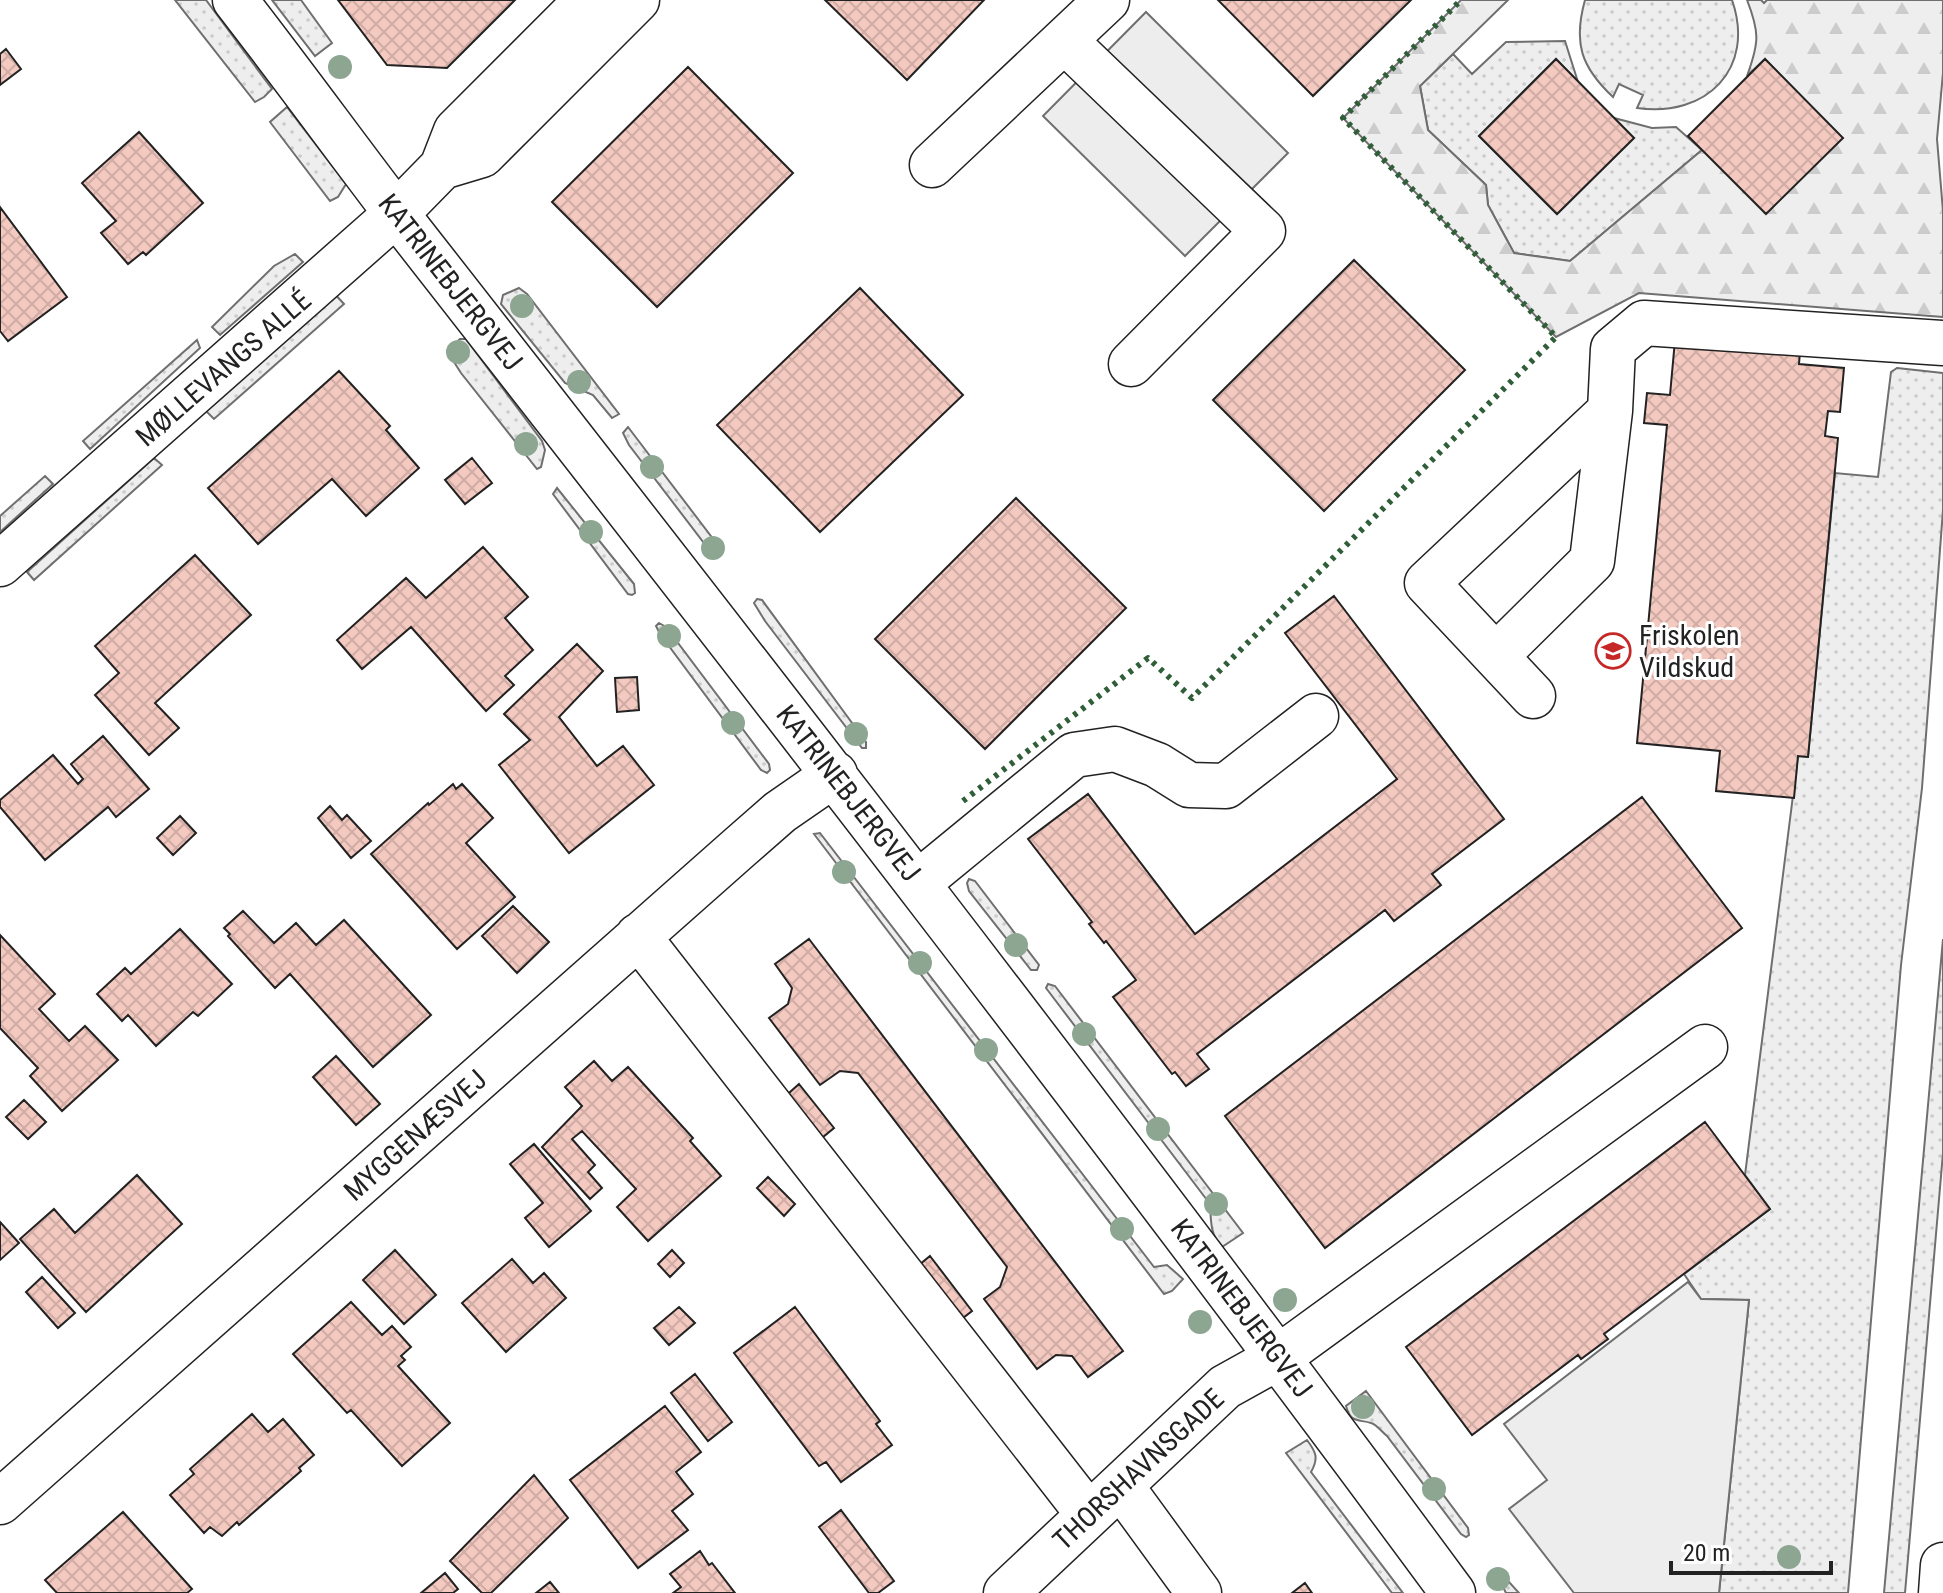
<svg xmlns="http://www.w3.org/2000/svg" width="1943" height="1593" font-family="'Roboto Condensed',sans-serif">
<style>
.green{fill:url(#green-dots);stroke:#6f6f6f;stroke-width:2}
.forest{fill:url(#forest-firs);stroke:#6f6f6f;stroke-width:2}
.parking{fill:#ededed;stroke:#6f6f6f;stroke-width:2}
.building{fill:url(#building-cross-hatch);stroke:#222;stroke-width:2}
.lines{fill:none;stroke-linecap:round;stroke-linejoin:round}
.minor-casing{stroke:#222;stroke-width:47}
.minor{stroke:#fff;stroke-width:44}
.hedge{stroke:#2f5e38;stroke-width:6;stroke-dasharray:4 6;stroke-linecap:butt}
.tree{fill:#8da692}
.labels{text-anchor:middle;stroke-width:6;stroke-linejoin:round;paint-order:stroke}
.street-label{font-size:28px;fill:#222;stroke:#fff}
.poi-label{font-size:28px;fill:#222;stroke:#fff;text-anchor:start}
</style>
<defs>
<pattern id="green-dots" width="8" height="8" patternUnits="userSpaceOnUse" patternTransform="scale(2)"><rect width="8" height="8" fill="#eee"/><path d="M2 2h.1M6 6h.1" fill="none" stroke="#ccc" stroke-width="1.8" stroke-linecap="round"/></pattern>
<pattern id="forest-firs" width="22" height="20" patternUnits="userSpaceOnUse" patternTransform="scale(2)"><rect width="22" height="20" fill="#eee"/><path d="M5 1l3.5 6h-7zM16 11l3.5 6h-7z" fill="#ccc"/></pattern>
<pattern id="building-cross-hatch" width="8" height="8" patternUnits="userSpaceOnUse" patternTransform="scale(2)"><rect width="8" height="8" fill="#f3c9c0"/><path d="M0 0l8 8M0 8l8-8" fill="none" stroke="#d0aca5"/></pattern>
</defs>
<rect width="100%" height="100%" fill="#fff"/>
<path class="green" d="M175,0H206L272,89L264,97L255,102Z
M272,0H301L332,43L315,56Z
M1585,0H1732C1756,69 1706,118 1637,108L1643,95L1619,84L1613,97C1581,67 1573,43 1585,0Z
M1565,41L1578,82L1556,59L1479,136L1557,214L1634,138L1614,118L1652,128L1676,127L1702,150L1570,261L1514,253L1488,205L1486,185L1428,130L1420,86L1453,54L1472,74L1506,42Z
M287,107L346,184L338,197L330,201L270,122Z
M295,254L303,262L220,335L212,327L274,266Z
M519,288L527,294L619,414L612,418L593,395L565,383L501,304L503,295Z
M332,291L344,304L214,419L206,411L320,310Z
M460,339H466L542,441L545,450L541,467L537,469L461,373L447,351Z
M197,340L200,348L90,449L83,441Z
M1897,368L1943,373V510L1922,788L1901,965L1848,1593H1719L1749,1300L1701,1299L1684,1274L1770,1209L1745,1175L1798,756L1808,757L1835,473L1878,477L1891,372Z
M628,427L720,548L714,553L707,547L629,445L623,433Z
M154,458L162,465L34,580L27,572Z
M45,476L53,484L0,532V516Z
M557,488L634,584L635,593L632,595L628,594L553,494Z
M757,599L762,600L866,742V748H862L765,621L754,603Z
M659,623L666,627L769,764L770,770L767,773L761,770L660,634L656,626Z
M820,833L1154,1267L1167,1265L1183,1279L1172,1291L1164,1294L817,838L814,834Z
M969,879L975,881L1039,965L1037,970H1031L969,891L967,883Z
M1943,939V1153L1905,1593H1884Z
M1048,984L1055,986L1243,1233L1222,1247C1210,1235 1211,1221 1210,1204L1046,988Z
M1366,1391L1468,1528L1469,1535L1466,1537L1461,1534L1387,1436C1383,1433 1376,1424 1371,1423C1359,1419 1351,1424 1346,1406Z
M1307,1440C1316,1452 1319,1458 1311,1472L1403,1593H1392L1286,1453Z
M1495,1571H1499L1519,1593H1506Z"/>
<path class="forest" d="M1461,0H1508L1420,86L1428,130L1486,185L1488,205L1514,253L1570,261L1702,150L1842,138L1765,59L1747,76C1759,43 1760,33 1747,0H1761L1764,3L1767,0H1943V73L1937,139L1943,211V317L1639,293L1556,337L1343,118Z"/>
<path class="parking" d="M1146,12L1288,153L1185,256L1043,116Z
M1688,1282L1701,1299L1749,1300L1719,1593H1574L1509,1509L1547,1480L1504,1424Z"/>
<path class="building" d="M338,0H515L447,68L387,65Z
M825,0H984L907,80Z
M1218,0H1411L1313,96Z
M6,49L21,69L0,85V54Z
M1556,59L1634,138L1557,214L1479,136Z
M1765,59L1843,138L1766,214L1688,136Z
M688,67L793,173L657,307L552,202Z
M139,132L203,203L146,255L143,252L128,264L101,233L116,221L82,183Z
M0,207L67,297L8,341L0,331Z
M1354,260L1465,370L1324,511L1213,400Z
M860,288L963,395L820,532L717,425Z
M1675,340L1800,352L1799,364L1844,368L1840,412L1828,411L1825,436L1838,438L1808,757L1798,756L1794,798L1716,791L1720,751L1637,743L1667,425L1644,423L1647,393L1670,395Z
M339,371L390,426L386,430L419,468L366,516L332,479L258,544L208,488Z
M472,458L492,483L465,504L445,480Z
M1016,498L1126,608L985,749L875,639Z
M483,547L528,597L505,618L533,650L505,676L514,685L486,711L411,627L362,669L337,640L406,578L426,598Z
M195,555L251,615L155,703L179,728L149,755L95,695L119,673L95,646Z
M1334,596L1504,819L1432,874L1441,885L1394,921L1385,910L1197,1054L1209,1069L1186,1086L1175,1072L1172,1074L1113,997L1136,980L1106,941L1104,943L1089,924L1092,922L1028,839L1088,794L1195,934L1397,779L1285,633Z
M577,644L603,671L559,717L597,766L623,746L654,785L569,853L499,765L530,740L504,714Z
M637,677L639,710L617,712L615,678Z
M103,736L149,789L116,817L108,807L45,860L0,807V800L53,755L78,784L83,779L71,764Z
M453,784L456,789L462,784L493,818L466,843L515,897L457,949L371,854L428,803L429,805Z
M1642,797L1742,928L1325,1248L1225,1116Z
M330,806L342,820L347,815L371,841L351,858L318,818Z
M180,816L196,833L173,855L157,838Z
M513,906L549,942L517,973L482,936Z
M243,911L274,943L296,923L316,945L344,920L431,1015L373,1067L290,974L275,988L228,936L230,934L224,928Z
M180,929L232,984L198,1016L193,1012L156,1046L128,1015L122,1021L97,994L125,968L131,974Z
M0,935L55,994L39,1009L69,1041L85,1026L118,1060L62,1111L30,1076L38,1068L0,1028Z
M809,939L1123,1351L1088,1377L1072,1356L1056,1355L1037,1369L984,1299L1000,1287L1007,1267L858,1073L840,1071L820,1085L769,1018L788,1004L792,988L775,964Z
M336,1056L380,1104L356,1125L313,1077Z
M594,1061L612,1081L628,1067L693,1138L690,1141L721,1176L648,1241L617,1207L636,1189L582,1131L572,1139L595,1165L588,1172L602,1188L590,1199L542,1147L582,1106L565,1087Z
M799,1084L834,1128L812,1146L779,1102Z
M24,1100L46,1122L28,1139L6,1117Z
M1705,1122L1770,1209L1604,1334L1608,1339L1581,1359L1578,1355L1472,1435L1406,1347Z
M534,1144L591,1211L549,1247L525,1218L543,1203L510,1164Z
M137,1175L182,1224L86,1312L20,1239L54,1209L75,1233Z
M768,1177L795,1204L784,1216L757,1188Z
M0,1222L19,1243L0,1260Z
M395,1250L436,1295L404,1324L363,1280Z
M672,1250L684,1263L670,1277L658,1264Z
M930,1256L972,1311L950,1328L908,1274Z
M512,1259L533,1283L544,1273L566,1298L506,1352L462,1303Z
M42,1277L75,1313L58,1328L26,1292Z
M351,1302L382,1335L392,1326L411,1347L401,1356L405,1360L398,1366L450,1423L402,1466L351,1410L347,1413L293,1354Z
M679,1307L695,1323L669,1345L654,1328Z
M795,1307L880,1421L876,1424L892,1445L841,1482L826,1462L819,1466L734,1353Z
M695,1374L732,1422L708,1441L671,1393Z
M665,1406L701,1452L676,1472L693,1494L672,1511L688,1530L638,1568L570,1480Z
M252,1414L268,1432L283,1419L314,1455L299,1468L301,1471L239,1525L237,1522L222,1536L210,1527L204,1533L170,1495L194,1474L190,1469Z
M534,1475L568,1518L491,1593H482L450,1561Z
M841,1510L894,1581L878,1593H869L819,1527Z
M123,1512L192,1589L187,1593H57L45,1580Z
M700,1551L709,1565L712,1563L735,1593H673L681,1587L670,1574Z
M445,1573L458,1589L453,1593H421Z
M550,1582L559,1593H536Z
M1305,1583L1312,1593H1292Z"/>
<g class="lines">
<defs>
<path id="minor" d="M235,0C291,72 344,145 399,217C755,672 1110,1128 1453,1593
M1066,42L1263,231L1131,364
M932,165L1107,0
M442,167L482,155L637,0
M0,564L397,213L442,167L456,131L587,0
M1496,656L1592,561L1610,411L1613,349L1644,323L1943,343
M1533,696L1427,583L1610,411
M918,883L1074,755L1115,749L1157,765L1189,785L1226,786L1316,716
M638,936L1089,1515
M1121,1486L1199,1593
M0,1502L740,847L780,812L835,774
M1006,1593L1225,1387L1279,1357L1705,1047
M1941,1593L1943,1565"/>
</defs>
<use href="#minor" class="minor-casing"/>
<use href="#minor" class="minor"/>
<path class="hedge" d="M963,801L1148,658L1192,698L1556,337L1343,118L1461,0"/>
</g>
<g class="tree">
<circle cx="340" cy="67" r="12"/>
<circle cx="522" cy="306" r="12"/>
<circle cx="458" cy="352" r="12"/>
<circle cx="579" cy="382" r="12"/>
<circle cx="526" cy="444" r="12"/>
<circle cx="652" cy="467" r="12"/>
<circle cx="591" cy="532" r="12"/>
<circle cx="713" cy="548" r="12"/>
<circle cx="669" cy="636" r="12"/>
<circle cx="733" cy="723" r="12"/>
<circle cx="856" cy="734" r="12"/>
<circle cx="844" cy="872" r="12"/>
<circle cx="1016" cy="945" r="12"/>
<circle cx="920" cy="963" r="12"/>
<circle cx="1084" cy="1034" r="12"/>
<circle cx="986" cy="1050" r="12"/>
<circle cx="1158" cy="1129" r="12"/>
<circle cx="1216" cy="1204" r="12"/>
<circle cx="1122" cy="1229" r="12"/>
<circle cx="1285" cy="1300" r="12"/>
<circle cx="1200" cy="1322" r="12"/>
<circle cx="1363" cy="1407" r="12"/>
<circle cx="1434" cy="1489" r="12"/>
<circle cx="1789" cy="1557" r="12"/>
<circle cx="1498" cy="1579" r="12"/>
</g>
<defs>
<symbol id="school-ring" viewBox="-11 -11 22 22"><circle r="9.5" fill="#fff" stroke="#c62828" stroke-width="1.5"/><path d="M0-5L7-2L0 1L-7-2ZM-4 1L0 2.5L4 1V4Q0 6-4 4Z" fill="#c62828"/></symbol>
</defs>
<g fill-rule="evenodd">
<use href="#school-ring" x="1593" y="631" width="40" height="40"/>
</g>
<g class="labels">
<g class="street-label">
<text transform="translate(451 282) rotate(52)" y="10">KATRINEBJERGVEJ</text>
<text transform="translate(223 368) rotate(-41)" y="10">MØLLEVANGS ALLÉ</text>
<text transform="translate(849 793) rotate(52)" y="10">KATRINEBJERGVEJ</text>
<text transform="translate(415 1135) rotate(-42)" y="10">MYGGENÆSVEJ</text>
<text transform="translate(1242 1308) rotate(53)" y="10">KATRINEBJERGVEJ</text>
<text transform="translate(1138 1469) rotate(-43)" y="10">THORSHAVNSGADE</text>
</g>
<g class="poi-label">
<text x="1639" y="645">Friskolen<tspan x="1639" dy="32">Vildskud</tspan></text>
</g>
</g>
<path d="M1671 1561v12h160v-12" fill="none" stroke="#222222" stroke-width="4"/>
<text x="1683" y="1561" font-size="24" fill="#222222" stroke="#ffffff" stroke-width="6" paint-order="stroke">20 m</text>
</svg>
